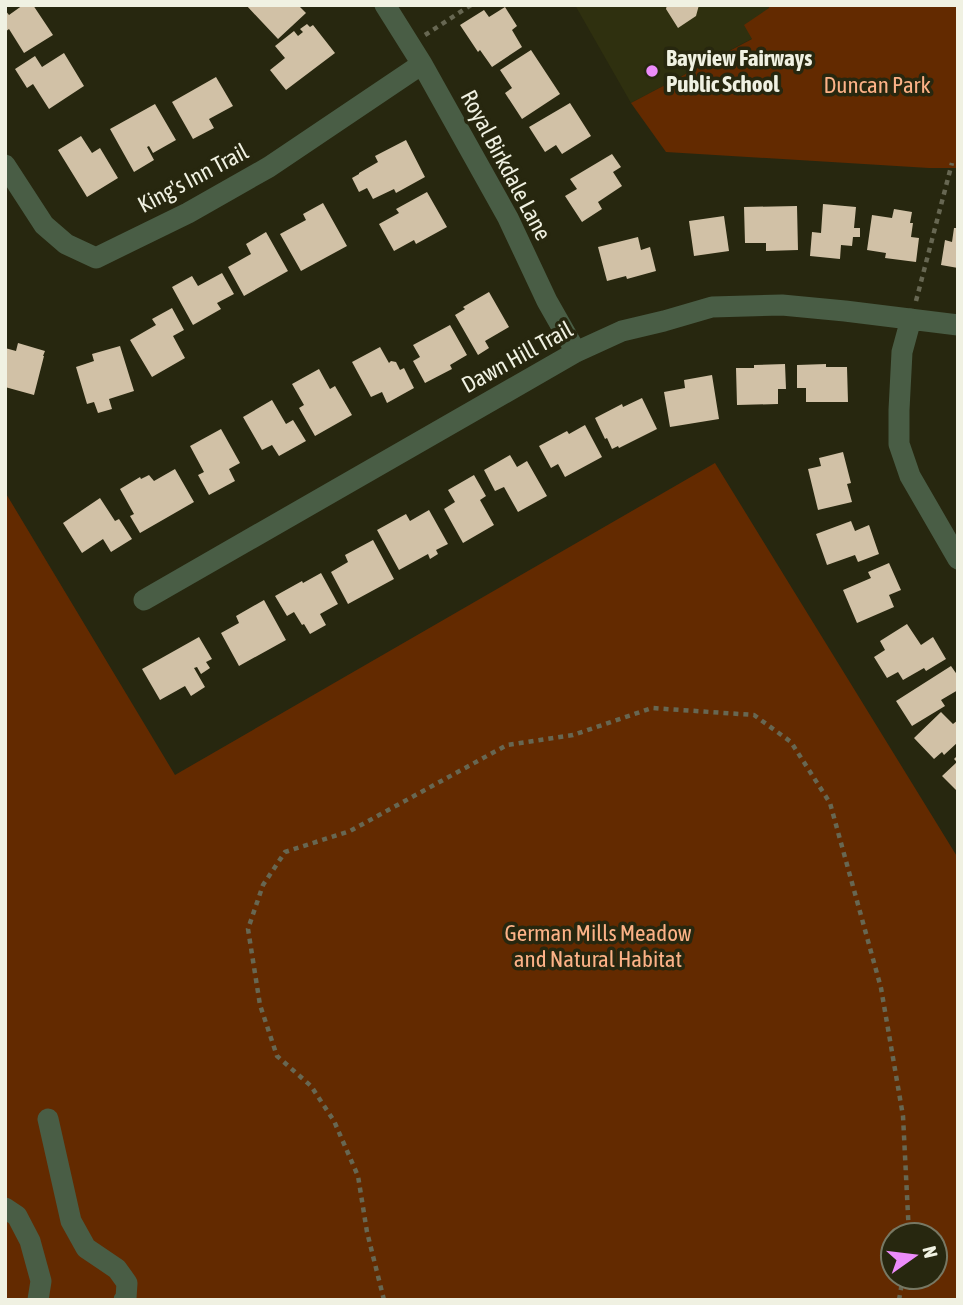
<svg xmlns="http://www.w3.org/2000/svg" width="963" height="1305" font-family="'Asap Condensed',sans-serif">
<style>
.built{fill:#2f300f}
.green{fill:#632a00;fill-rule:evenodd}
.building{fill:#d1c1a6}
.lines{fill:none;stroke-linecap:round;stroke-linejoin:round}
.path{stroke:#676752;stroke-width:4.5;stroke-dasharray:5 5;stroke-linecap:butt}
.minor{stroke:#495d45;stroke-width:21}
.poi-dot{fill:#ed8cfa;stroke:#27270f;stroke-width:2.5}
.labels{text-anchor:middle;stroke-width:7;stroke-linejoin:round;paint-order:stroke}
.poi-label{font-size:23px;font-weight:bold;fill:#f0f1e2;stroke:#27270f;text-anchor:start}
.park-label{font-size:23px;fill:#fcb287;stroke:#27270f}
.street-label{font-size:23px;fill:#f0f1e2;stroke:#27270f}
</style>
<rect width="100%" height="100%" fill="#27270f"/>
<path class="built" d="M575,5H768L769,8L753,38L631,103Z"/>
<path class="green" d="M768,5H958V168H929L666,152L631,103L752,39L744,25L769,8Z
M715,463L958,858V1300H5V492L175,775ZM893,1235H935V1277H893Z"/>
<path class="building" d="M23,5H33L53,35L24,53L9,29L5,32V10L9,15Z
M246,5H298L306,13L278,39Z
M667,5H699L696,16L678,28L666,9Z
M505,7L517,26L512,30L522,47L492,67L480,50L478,52L460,25L484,10L489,17Z
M307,24L310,27L313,25L335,53L286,90L270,70L285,58L275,46L294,31L298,36L303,32L300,29Z
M531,50L560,94L522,119L505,93L512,88L500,70Z
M64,53L84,86L49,109L33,84L27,88L15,69L35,56L42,67Z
M216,77L233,106L209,119L214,128L193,139L172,102Z
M570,103L591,136L562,154L556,145L545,152L529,127Z
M155,104L176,140L153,153L149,146L147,147L154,160L134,172L110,129Z
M81,136L92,153L100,148L118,178L87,197L58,150Z
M406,140L425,177L396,193L394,189L373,199L367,188L359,192L352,178L359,174V173L378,162L375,156Z
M612,154L621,167L613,172L622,186L598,202L602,209L582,222L565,196L577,189L570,179Z
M427,192L447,227L416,244L414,240L394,251L379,224L399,213L396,209Z
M323,203L347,246L301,271L280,234L306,220L303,214Z
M823,204L856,207L854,228H860V237H853L852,246L841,245L840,259L810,256L812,232L821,233Z
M797,206L798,250L766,251V243H745L744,207Z
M894,209L912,212L910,223H913L911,237L919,238L916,262L885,258L886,253L867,250L872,215L892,218Z
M724,216L729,251L694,256L689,221Z
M954,228H958V268L941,265L945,240L952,242Z
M266,232L288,271L244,296L228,267L251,254L246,244Z
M638,237L641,250L650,247L656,271L627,279L626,276L607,281L598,247Z
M222,273L234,294L217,303L221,309L193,325L172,287L192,276L198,286Z
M489,292L509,327L485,341L489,348L478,355L455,315L465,309L463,307Z
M172,308L184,330L173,336L185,358L152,377L130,340L156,325L152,319Z
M450,325L467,355L450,365L452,369L425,383L413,361L420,357L413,345Z
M18,343L45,351L43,356H44L34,395L5,387V348L16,351Z
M120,346L134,391L109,399L112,409L98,413L94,402L87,404L76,367L94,361L92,354Z
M380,347L389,363L391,361L396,362L400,370L404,368L414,388L387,403L382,392L371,397L352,362Z
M785,364L786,389H778V404L737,405L736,368H754V365Z
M826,364V367H847L848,402H806V388H797V365Z
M319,369L330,389L335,386L352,415L315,436L299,408L304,405L292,384Z
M712,375L719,419L670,427L664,392L685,388L684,380Z
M642,398L657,429L619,448L618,446L612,449L607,438L605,439L595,418L622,404L623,407Z
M272,400L286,424L293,420L306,441L279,456L272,445L262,450L243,417Z
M585,425L602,457L565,477L558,464L551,468L539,446L567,431L569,434Z
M221,429L240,463L229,469L235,481L209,495L198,475L204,472L190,446Z
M843,452L851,483L847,484L852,502L818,510L808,469L821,466L819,458Z
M510,455L517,467L527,461L547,496L518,512L504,487L495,491L484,470Z
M175,469L194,502L140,533L130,516L134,514L120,489L140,477L141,479L149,475L154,481Z
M474,475L486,496L480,500L494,525L463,543L444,509L455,502L448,490Z
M100,498L115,521L119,519L132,539L111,552L103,539L82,553L63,523Z
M429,510L448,544L436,550L438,554L430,559L428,554L399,570L377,530L406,514L410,521Z
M851,521L855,531L869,525L879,554L858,562L855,555L827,565L816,534Z
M373,540L394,579L348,604L331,572L348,562L345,555Z
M889,563L901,590L889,595L894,607L857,623L843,590L871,578L868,572Z
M321,573L338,604L320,614L326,625L310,634L304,624L302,625L294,612L287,616L275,596L302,581L303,583Z
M264,600L286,640L239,666L221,633L239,623L236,616Z
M907,624L921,645L933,637L946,659L926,671L924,668L903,680L898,672L887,678L874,657L885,650L880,641Z
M199,637L212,659L206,662L210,668L201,674L197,667L194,668L205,687L191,696L185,686L160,700L142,669Z
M951,666L958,676V690L941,700L945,706L912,726L896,701Z
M941,712L953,724L958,720V742L944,755L942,752L934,759L914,738Z
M958,755V792L942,776L957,762L954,759Z"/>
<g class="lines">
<path class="path" d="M425,35L471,5
M916,301L952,163
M384,1300L367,1232L358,1176L334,1121L311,1086L277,1056L260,1005L248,929L263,885L285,852L350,831L507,745L573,735L652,708L754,715L791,742L830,803L881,988L903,1116L909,1235
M899,1300L903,1277"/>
<path class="minor" d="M385,5L422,64L508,218L547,301L576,352
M5,165L44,225L66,244L96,258L188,213L269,167L422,64
M911,319L902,352L899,410V444L910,476L958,559
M144,600L576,352L622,331L664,321L712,307L782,305L845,311L958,325
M48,1119L71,1221L86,1248L117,1269L127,1283L126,1298L124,1300
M5,1208L17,1216L30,1241L41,1281L38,1300"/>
</g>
<circle class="poi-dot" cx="652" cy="71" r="7"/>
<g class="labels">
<g class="poi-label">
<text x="666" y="66">Bayview Fairways<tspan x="666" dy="26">Public School</tspan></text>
</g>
<g class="park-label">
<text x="877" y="93">Duncan Park</text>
<text x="598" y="941">German Mills Meadow<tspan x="598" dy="26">and Natural Habitat</tspan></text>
</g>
<g class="street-label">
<text transform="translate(506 165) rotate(62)" y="8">Royal Birkdale Lane</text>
<text transform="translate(193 178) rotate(-28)" y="8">King's Inn Trail</text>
<text transform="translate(517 357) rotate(-29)" y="8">Dawn Hill Trail</text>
</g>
</g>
<rect width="963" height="1305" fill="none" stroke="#f0f1e2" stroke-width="14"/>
<g transform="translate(914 1256) rotate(76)"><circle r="33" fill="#27270f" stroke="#777863" stroke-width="2"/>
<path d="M0-5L12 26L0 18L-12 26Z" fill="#ed8cfa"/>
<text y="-10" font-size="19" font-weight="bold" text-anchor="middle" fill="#f0f1e2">N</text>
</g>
</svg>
